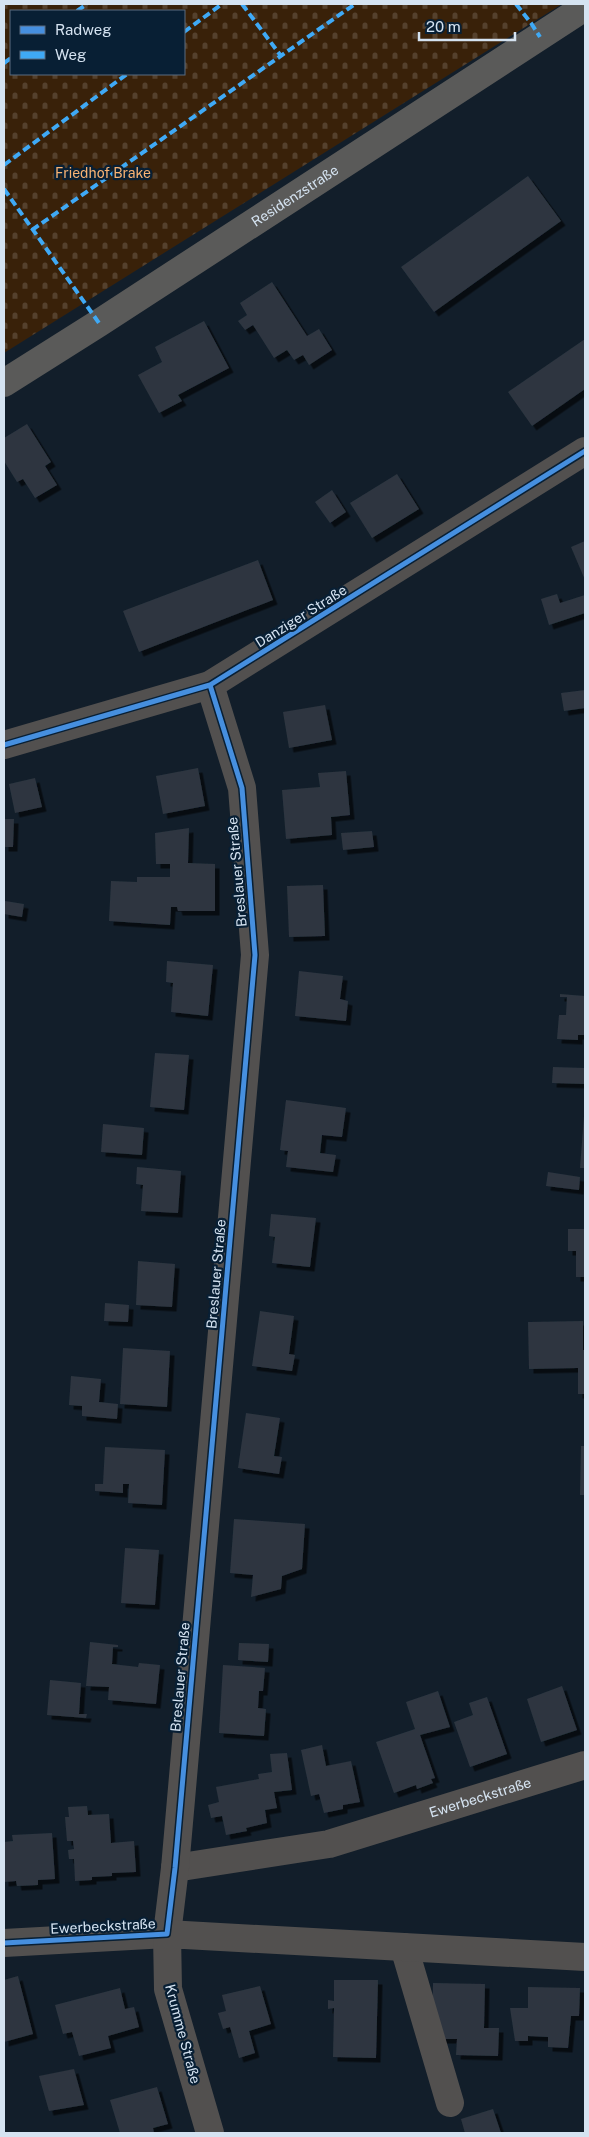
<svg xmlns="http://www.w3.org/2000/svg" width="589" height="2137" font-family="'Public Sans',sans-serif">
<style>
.cemetery{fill:url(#cemetery-stones);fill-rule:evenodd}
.building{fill:#2d3640;filter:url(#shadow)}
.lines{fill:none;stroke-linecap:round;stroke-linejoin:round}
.minor{stroke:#52504f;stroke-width:28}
.major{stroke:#5a5a59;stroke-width:28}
.quiet{stroke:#3fa9f5;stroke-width:4;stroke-dasharray:8 4;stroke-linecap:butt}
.cycleway-casing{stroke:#081f34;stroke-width:8}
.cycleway{stroke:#468fdf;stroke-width:5}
.labels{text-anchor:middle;stroke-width:4.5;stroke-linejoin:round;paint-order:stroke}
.park-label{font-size:14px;fill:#f9b373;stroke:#081f34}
.street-label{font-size:14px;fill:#d5e3f1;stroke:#081f34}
</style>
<defs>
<pattern id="cemetery-stones" width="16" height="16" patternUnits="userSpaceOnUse" patternTransform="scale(1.25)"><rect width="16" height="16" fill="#392109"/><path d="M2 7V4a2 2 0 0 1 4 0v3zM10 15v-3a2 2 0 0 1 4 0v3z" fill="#55412d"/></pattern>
<filter id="shadow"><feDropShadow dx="4.5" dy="4.5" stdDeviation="0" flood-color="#0009"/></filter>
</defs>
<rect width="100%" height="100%" fill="#121e2a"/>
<path class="cemetery" d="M4,4H562L4,353ZM11,11H184V74H11Z"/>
<path class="building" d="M528,176L561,221L434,312L401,267Z
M272,282L307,336L319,329L332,350L309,365L303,355L294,360L287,350L274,358L253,325L245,330L238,321L247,315L240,303Z
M204,321L229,368L178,395L182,401L159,413L138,375L162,362L155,347Z
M585,339V389L532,426L508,392Z
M27,424L51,462L45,466L57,485L35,498L23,479L17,482L4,461V438Z
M397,474L419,509L372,538L350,503Z
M332,490L346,512L330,523L315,502Z
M585,541V580L571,547Z
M258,560L273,600L139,652L123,611Z
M557,594L560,603L585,595V613L549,625L541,599Z
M585,690V708L564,711L561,693Z
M325,705L332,740L289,748L283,712Z
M198,768L205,806L163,814L156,776Z
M346,771L350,815L331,817L332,835L286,839L282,790L320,787L318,773Z
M35,778L42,807L15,813L9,784Z
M4,819H14L13,847H4Z
M189,828L188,863L215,864V911H178L177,907H171L170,925L109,921L111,881L137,882V877H170V864H156L155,833Z
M372,831L374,847L343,850L341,833Z
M323,885L325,936L289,937L287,886Z
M5,901L24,904L22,917L4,914Z
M167,961L213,965L208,1016L171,1012L173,983L166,982Z
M299,971L343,976L340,999L348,1001L346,1021L295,1016Z
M560,994L585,996V1035H578V1040L557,1039L559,1015H566L567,997H560Z
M155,1053L189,1055L184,1110L150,1107Z
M553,1067L585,1068V1084L552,1083Z
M286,1100L346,1108L342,1137L322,1135L320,1153L336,1155L333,1172L286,1167L288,1151L280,1150Z
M584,1116H585V1168H580Z
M103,1124L144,1128L142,1155L101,1152Z
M137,1167L181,1171L178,1213L141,1211L143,1185L136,1184Z
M548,1172L580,1177L579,1190L546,1186Z
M271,1214L316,1218L310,1267L272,1263L275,1237L269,1236Z
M568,1229H585V1277H576V1251H568Z
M138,1261L175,1264L172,1307L136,1305Z
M105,1303L129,1305L128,1322L104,1321Z
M260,1311L294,1316L289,1354L295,1355L292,1371L252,1366Z
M583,1321V1350H585V1394H578V1368L529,1369L528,1322Z
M123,1348L170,1351L167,1407L120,1404Z
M71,1376L101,1379L99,1402L118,1404L117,1419L82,1416V1406L69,1405Z
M246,1413L280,1418L274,1456L282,1457L279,1474L238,1468Z
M581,1446H585V1495H580Z
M105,1447L165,1450L162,1505L128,1503L129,1484H123V1493L95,1491V1484H103Z
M234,1519L305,1524L302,1569L282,1576L281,1589L251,1597L253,1575L230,1573Z
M125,1548L159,1550L155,1605L121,1603Z
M90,1642L118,1645V1647H113L112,1664L138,1667L139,1663L160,1665L156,1704L108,1700L109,1687L86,1686Z
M239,1643L269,1644L268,1662L238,1660Z
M223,1665L265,1668L263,1691H259L258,1708L266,1709L264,1736L219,1733Z
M50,1680L81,1683L79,1714H87L86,1718L47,1715Z
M562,1686L577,1730L541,1742L527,1699Z
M438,1691L450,1727L420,1735L435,1778L431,1779L433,1783L417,1789L416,1785L394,1793L376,1742L415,1729L406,1702Z
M487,1697L507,1754L470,1767L454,1722L473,1715L469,1703Z
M322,1745L326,1766L351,1761L360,1802L343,1805V1809L324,1813L319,1794L311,1796L301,1750Z
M287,1753L292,1790L274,1792L277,1808L265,1810L267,1823L246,1828L247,1831L226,1835L222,1816L211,1818L208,1805L219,1802L216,1787L259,1779L258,1774L272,1772L270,1754Z
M87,1806L88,1815L109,1814L111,1843L134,1841L136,1872L112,1873V1876L92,1877V1880L75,1881L74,1859H69L68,1850L74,1849L73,1841H67L65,1817H69L68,1807Z
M52,1833L55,1879L38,1880V1885L17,1886L16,1881L4,1882V1842L13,1841L12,1835Z
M18,1976L33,2034L4,2042V1980Z
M334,1980H378L376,2058L333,2057L334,2008L328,2009V2000L334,2001Z
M433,1983L485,1984L484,2028H499L498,2056L456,2055L457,2039H440L432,2030Z
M260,1986L271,2024L249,2031L255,2053L239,2058L230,2027L223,2029L218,2013L226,2011L222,1995Z
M528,1987L580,1988L579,2016H571L568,2048L548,2047V2037L528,2036V2041H515L510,2008H528Z
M120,1988L125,2009L134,2007L139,2027L108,2036L111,2048L79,2056L72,2032L63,2034L55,2005Z
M74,2069L84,2105L49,2111L39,2076Z
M157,2087L168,2124L153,2128L154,2133H120L110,2100Z
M493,2109L501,2133H465L461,2119Z"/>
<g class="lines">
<g class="minor">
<path d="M4,745L210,685L585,451"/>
<path id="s1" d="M175,1868L329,1844L585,1765"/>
<path d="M4,1943L167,1934L175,1868L255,955L242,788L210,685"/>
<path d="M404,1947L450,2103"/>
<path d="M210,2133L168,1989L167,1934L585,1957"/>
</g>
<path class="major" id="s2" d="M4,383L99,323L585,7"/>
<path class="quiet" d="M242,4L281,56
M516,4L531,23L540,37
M77,11L87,4
M184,32L222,4
M4,63L11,58
M4,165L127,74
M4,189L99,323
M32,230L355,4"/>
<defs>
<path id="cycleway" d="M4,745L210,685L585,451
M4,1943L167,1934L175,1868L255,955L242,788L210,685"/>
</defs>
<use href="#cycleway" class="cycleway-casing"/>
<use href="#cycleway" class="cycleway"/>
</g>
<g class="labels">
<g class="park-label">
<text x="103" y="178">Friedhof Brake</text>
</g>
<g class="street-label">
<text dy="5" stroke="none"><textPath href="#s2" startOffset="346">Residenzstraße</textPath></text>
<text transform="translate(301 616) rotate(-32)" y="5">Danziger Straße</text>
<text transform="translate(237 872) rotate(-95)" y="5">Breslauer Straße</text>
<text transform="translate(216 1274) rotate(-85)" y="5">Breslauer Straße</text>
<text transform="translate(180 1677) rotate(-85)" y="5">Breslauer Straße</text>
<text dy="5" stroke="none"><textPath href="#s1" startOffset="314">Ewerbeckstraße</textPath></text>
<text transform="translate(103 1926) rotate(-3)" y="5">Ewerbeckstraße</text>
<text transform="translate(183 2034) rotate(75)" y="5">Krumme Straße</text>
</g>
</g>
<rect width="589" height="2137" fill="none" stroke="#d5e3f1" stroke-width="10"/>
<rect x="10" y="10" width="175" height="65" fill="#081f34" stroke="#5a6d80"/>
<rect x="20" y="26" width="25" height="8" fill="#468fdf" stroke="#5a6d80"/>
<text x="55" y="35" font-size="15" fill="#d5e3f1">Radweg</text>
<rect x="20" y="51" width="25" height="8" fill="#3fa9f5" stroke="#5a6d80"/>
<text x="55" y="60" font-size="15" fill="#d5e3f1">Weg</text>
<path d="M419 32v8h96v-8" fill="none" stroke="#d5e3f1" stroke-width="2.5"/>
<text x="426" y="32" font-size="15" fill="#d5e3f1" stroke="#081f34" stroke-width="4" paint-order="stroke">20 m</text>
</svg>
